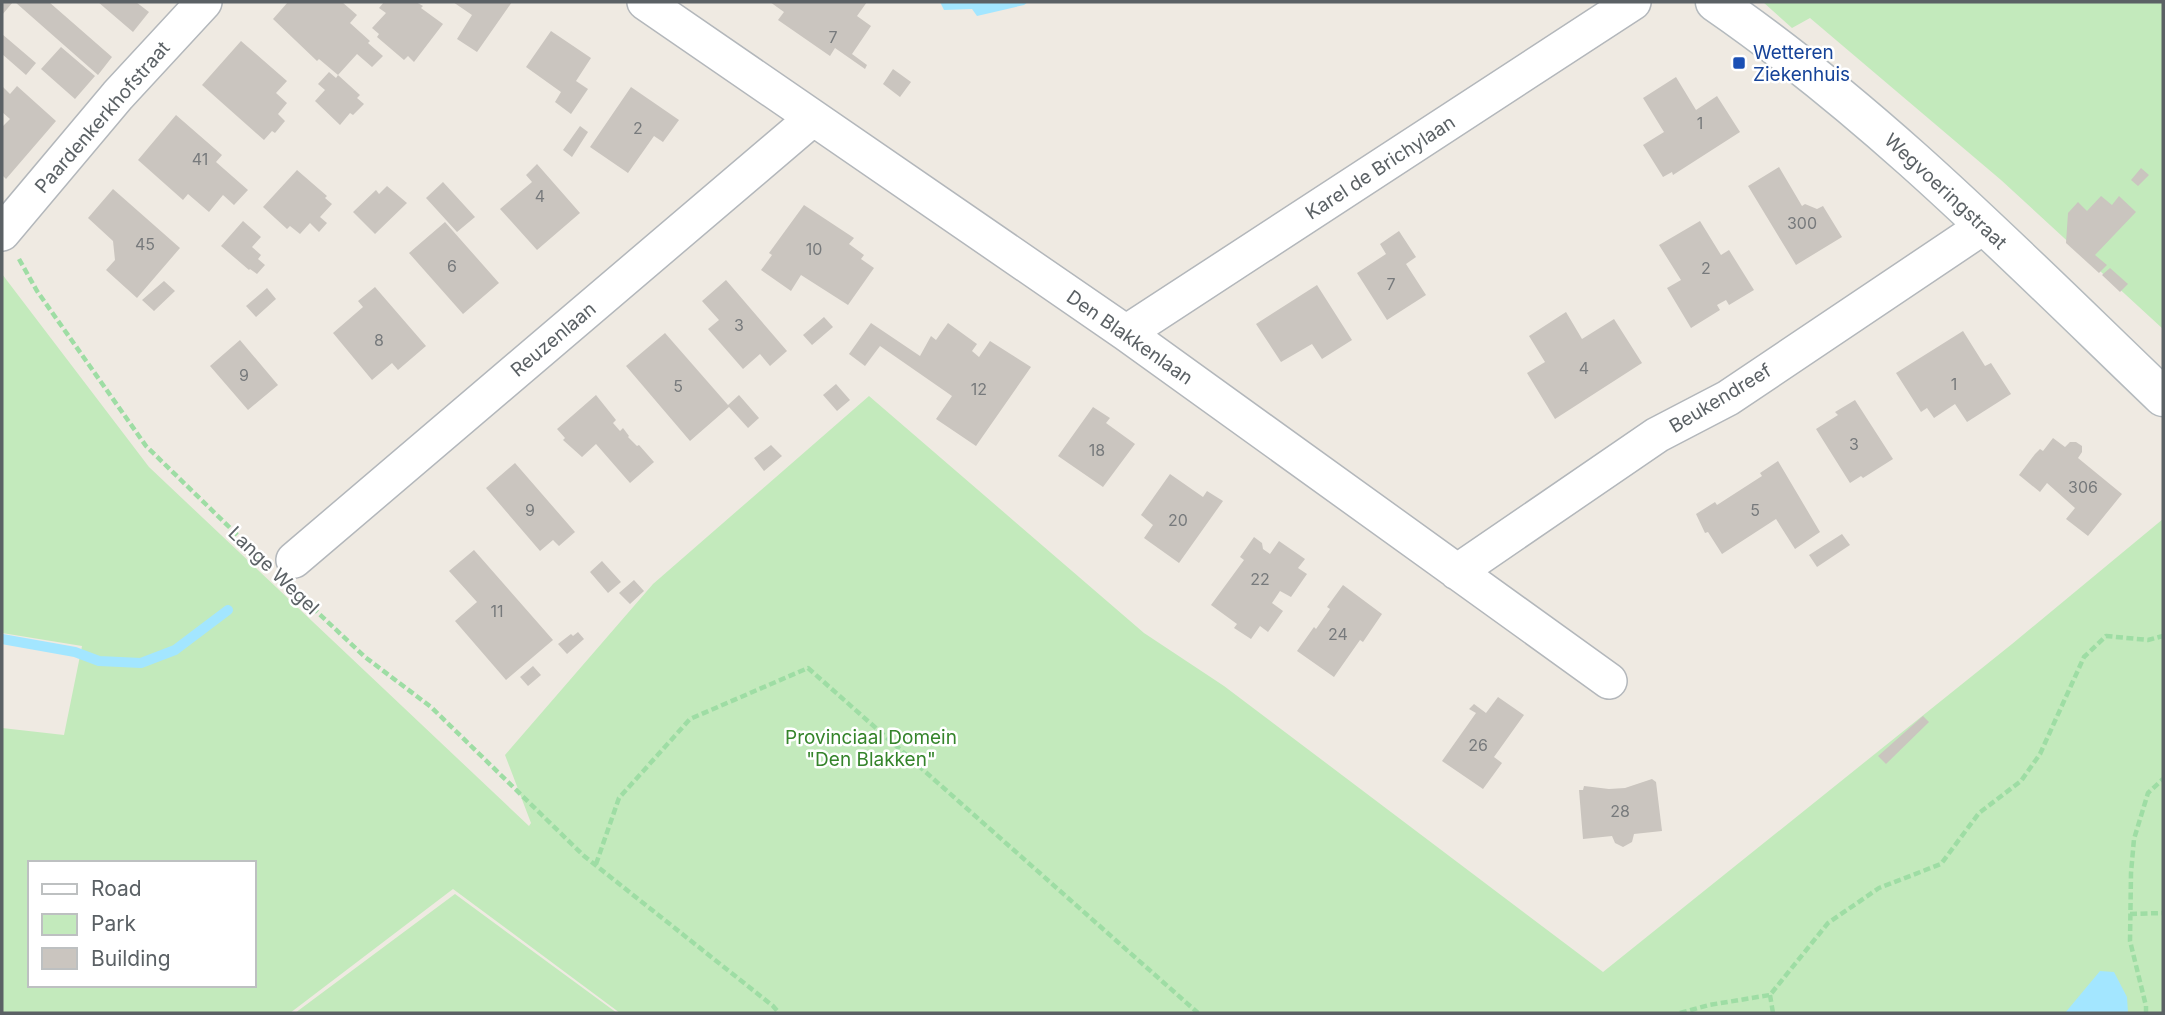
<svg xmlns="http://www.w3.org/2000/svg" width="2165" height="1015" font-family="Inter,sans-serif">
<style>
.green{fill:#c3eabc;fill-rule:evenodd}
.water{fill:#a3e6ff}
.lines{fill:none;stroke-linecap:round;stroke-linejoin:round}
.stream{stroke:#a3e6ff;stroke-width:10}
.building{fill:#cac5bf}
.street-casing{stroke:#b3b7bb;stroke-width:38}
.secondary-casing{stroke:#b4babe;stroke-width:41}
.path{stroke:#9edda4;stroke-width:4.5;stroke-dasharray:7 3.5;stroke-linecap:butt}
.street{stroke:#fff;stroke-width:35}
.secondary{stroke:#fff;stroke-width:38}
.transit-dot{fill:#1a4fb4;stroke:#fff;stroke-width:2.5}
.labels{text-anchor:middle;stroke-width:5;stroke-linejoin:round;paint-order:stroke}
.number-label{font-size:16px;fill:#777a7c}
.transit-label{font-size:19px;fill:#164399;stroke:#fff;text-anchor:start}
.street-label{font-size:19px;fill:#5b6165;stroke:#fff}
.park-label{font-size:19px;fill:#35842b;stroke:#fff}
</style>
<rect width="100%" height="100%" fill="#efeae2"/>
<path class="green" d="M1763,2H2163V329L2001,180L1810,18L1792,28Z
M2,274L149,467L529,826L531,823L505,755L653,584L869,396L1144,633L1224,686L1603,972L2012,644L2163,519V1013H620L453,889L290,1013H2V728L64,735L82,646L2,633ZM30,863H254V985H30Z
M455,894L617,1013H295Z"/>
<path class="water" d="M940,2H1028L1024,5L977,16L972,9L944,10Z
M2100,971L2114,972L2127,997L2128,1013H2065Z"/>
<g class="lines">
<path class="stream" d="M2,639L75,652L99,661L141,663L175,650L228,610"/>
</g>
<path class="building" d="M2,2H13L2,15Z
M15,2H49L112,57L98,75Z
M98,2H136L149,12L133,32Z
M288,2H342L357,15L350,23L370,41L368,43L383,56L372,67L357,54L338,75L319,59L317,61L273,19Z
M384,2H416L423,6L421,8L443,24L414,62L408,56L404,60L377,37L379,34L372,28L386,13L379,8Z
M453,2H512L477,52L457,39L472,15Z
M770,2H867L857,16L871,26L852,54L867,65L865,69L835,48L830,56L778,20L784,12Z
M551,31L591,58L576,81L588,89L571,114L555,102L561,92L526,67Z
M2,34L36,63L26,75L2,54Z
M241,41L287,81L276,93L287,103L278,114L285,121L275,133L272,131L264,140L202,85Z
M61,47L95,76L75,99L41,69Z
M893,69L911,82L900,97L883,84Z
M329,72L336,78L338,75L360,95L357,98L364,104L353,115L350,113L340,125L315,101L325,90L318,84Z
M1676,77L1696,110L1717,96L1740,132L1673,175L1672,172L1663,177L1643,145L1664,132L1643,98Z
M2,86L10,94L17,86L56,121L6,179L2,175V125L3,126L10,119L2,112Z
M631,87L679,120L663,142L654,136L628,173L590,147Z
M176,115L222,155L216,162L248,190L234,205L223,195L209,212L188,194L183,200L138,160Z
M580,126L588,132L572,157L563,150Z
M537,164L580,213L537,250L500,209L532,182L526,175Z
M1779,167L1802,206L1805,204L1817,209L1823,206L1842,237L1796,265L1748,186Z
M2141,168L2149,175L2138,186L2131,180Z
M297,170L327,196L325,198L332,204L320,217L327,223L319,232L310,223L300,234L290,226L287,229L263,207Z
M443,182L475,217L457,232L426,198Z
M387,186L407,203L375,234L353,212L376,190L379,194Z
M113,189L180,248L137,298L106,270L115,260L113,241L88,218Z
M2101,196L2112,205L2119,196L2136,212L2095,255L2107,265L2099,273L2066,243L2068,213L2078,202L2087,211Z
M804,205L854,238L849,244L864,255L861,259L874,268L848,305L801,275L791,291L761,270L772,255L769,253Z
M243,221L261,237L252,247L261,255L258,259L265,265L257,274L250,269L249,270L221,246Z
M1700,221L1721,255L1729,250L1754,290L1729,305L1726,300L1717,305L1720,310L1691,328L1667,288L1681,280L1659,245Z
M445,222L499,283L463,314L409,253Z
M1399,231L1416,257L1406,264L1426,295L1387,320L1357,273L1386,254L1380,244Z
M2110,268L2128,284L2120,292L2102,275Z
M726,280L787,351L770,366L760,354L743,369L708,329L719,320L702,301Z
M164,281L175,291L154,311L142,300Z
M1317,285L1352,340L1322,359L1312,344L1281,362L1256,324Z
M375,287L426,346L398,370L392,363L372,380L333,333L363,307L358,301Z
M267,288L276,299L256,317L246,306Z
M1566,312L1582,339L1614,319L1642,363L1555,419L1527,373L1545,362L1529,336Z
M824,317L833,327L812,345L803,335Z
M871,323L920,356L931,336L936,340L948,323L977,344L972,351L979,357L990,341L1031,367L976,446L936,419L952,396L880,346L865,366L849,354Z
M1963,331L1985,366L1991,363L2011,394L1967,422L1955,404L1934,418L1927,408L1921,412L1896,373Z
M665,333L728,405L739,395L759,418L748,428L729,407L690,441L626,366Z
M240,340L278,385L248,410L210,366Z
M836,384L850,400L837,411L823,395Z
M596,395L616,420L613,423L620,431L623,428L629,436L628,437L637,446L639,445L654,462L630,483L596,444L582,457L563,440L565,438L557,429Z
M1855,400L1893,459L1863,478L1861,476L1850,483L1816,429L1838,415L1835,412Z
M1093,407L1110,418L1106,423L1135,444L1103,487L1058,456Z
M2053,438L2065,447L2070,442H2076L2082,446V452L2078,458L2122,494L2088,536L2066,519L2075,508L2047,483L2040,492L2019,475L2035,454L2040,449L2043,451Z
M771,445L782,456L764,471L754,458Z
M1778,461L1820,532L1795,549L1776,519L1722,554L1708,532L1705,533L1696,514L1715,502L1717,505L1762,476L1760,473Z
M515,463L575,532L559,546L553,540L540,551L486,488Z
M1170,474L1203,497L1207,491L1223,501L1179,563L1144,538L1153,525L1141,515Z
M1842,534L1850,545L1817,567L1809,555Z
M1254,537L1262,543L1263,549L1270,554L1279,541L1305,559L1298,568L1307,574L1291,597L1280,591L1272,603L1283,611L1268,632L1260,626L1251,639L1234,628L1237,624L1211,605L1244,560L1240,557Z
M474,550L553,640L506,680L455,621L477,602L449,571Z
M602,561L621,582L608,593L590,572Z
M634,580L644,591L630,604L619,593Z
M1343,585L1382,614L1363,642L1360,640L1334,677L1297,651L1314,627L1316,629L1330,609L1327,607Z
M578,632L584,639L567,654L558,644L571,634L573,636Z
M533,666L541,675L528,686L520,677Z
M1498,697L1524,715L1494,757L1502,763L1483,789L1442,761L1476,713L1469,709L1474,704L1486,713Z
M1923,716L1929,722L1886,764L1878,756Z
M1652,779L1656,782L1662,831L1634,834L1632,842L1623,847L1615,843L1612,836L1583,839L1579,790H1583L1584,786L1609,789L1625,788Z"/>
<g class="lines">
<defs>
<path id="street" d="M645,2L1126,333L1609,681
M2,233L118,95L204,2
M1126,333L1633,2
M294,560L813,118
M1457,572L1657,435L1728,398L1984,226"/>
<path id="secondary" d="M1715,2C1879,115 2019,259 2163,397"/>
</defs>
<use href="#street" class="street-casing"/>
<use href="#secondary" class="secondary-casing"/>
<path class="path" d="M19,259L37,291L146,446L261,558
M297,593L365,657L431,707L584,856L773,1006L779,1013
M596,864L619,798L690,719L808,668L1198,1013
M2130,914L2163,913
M1770,995L1773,1013
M1680,1013L1709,1005L1770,995L1828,923L1879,888L1941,864L1979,813L2021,781L2040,754L2084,657L2106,636L2148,640L2163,636
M2146,1013V1006L2130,941L2131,873L2134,839L2148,793L2163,779"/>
<use href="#street" class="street"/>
<use href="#secondary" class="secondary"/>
</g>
<rect class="transit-dot" x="1732" y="56" width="14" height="14" rx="3.5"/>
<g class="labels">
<g class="number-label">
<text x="833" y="43">7</text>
<text x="1700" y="129">1</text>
<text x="638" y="134">2</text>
<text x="200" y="165">41</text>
<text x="540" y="202">4</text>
<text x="1802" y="229">300</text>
<text x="145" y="250">45</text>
<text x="814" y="255">10</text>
<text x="452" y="272">6</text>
<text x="1706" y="274">2</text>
<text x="1391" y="290">7</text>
<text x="739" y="331">3</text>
<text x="379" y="346">8</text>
<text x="1584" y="374">4</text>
<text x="244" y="381">9</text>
<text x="1954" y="390">1</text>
<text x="678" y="392">5</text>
<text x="979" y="395">12</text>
<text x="1854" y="450">3</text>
<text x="1097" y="456">18</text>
<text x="2083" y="493">306</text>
<text x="530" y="516">9</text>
<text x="1755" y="516">5</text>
<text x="1178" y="526">20</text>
<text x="1260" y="585">22</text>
<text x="497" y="617">11</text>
<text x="1338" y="640">24</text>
<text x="1478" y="751">26</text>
<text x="1620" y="817">28</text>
</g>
<g class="transit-label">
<text x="1753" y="59">Wetteren<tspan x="1753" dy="22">Ziekenhuis</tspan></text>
</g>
<g class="street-label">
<text transform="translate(102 117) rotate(-49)" y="7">Paardenkerkhofstraat</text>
<text transform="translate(1380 167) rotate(-33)" y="7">Karel de Brichylaan</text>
<text transform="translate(1946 191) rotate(43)" y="7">Wegvoeringstraat</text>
<text transform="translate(1130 337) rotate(35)" y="7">Den Blakkenlaan</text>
<text transform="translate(553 339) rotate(-40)" y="7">Reuzenlaan</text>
<text transform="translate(1720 398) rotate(-31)" y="7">Beukendreef</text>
<text transform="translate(274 570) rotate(44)" y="7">Lange Wegel</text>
</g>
<g class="park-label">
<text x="871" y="744">Provinciaal Domein<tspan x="871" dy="22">"Den Blakken"</tspan></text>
</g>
</g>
<rect width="2165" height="1015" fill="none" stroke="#5b6165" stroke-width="7"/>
<rect x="28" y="861" width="228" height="126" fill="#ffffff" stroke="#bdc0c1" stroke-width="2"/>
<rect x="42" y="884" width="35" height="10" fill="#ffffff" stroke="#bdc0c1" stroke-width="2"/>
<text x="91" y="896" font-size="21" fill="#5b6165">Road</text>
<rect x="42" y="914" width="35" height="21" fill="#c3eabc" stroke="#bdc0c1" stroke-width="2"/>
<text x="91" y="931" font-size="21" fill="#5b6165">Park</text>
<rect x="42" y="948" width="35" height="21" fill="#cac5bf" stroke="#bdc0c1" stroke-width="2"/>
<text x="91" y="966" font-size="21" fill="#5b6165">Building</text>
</svg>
